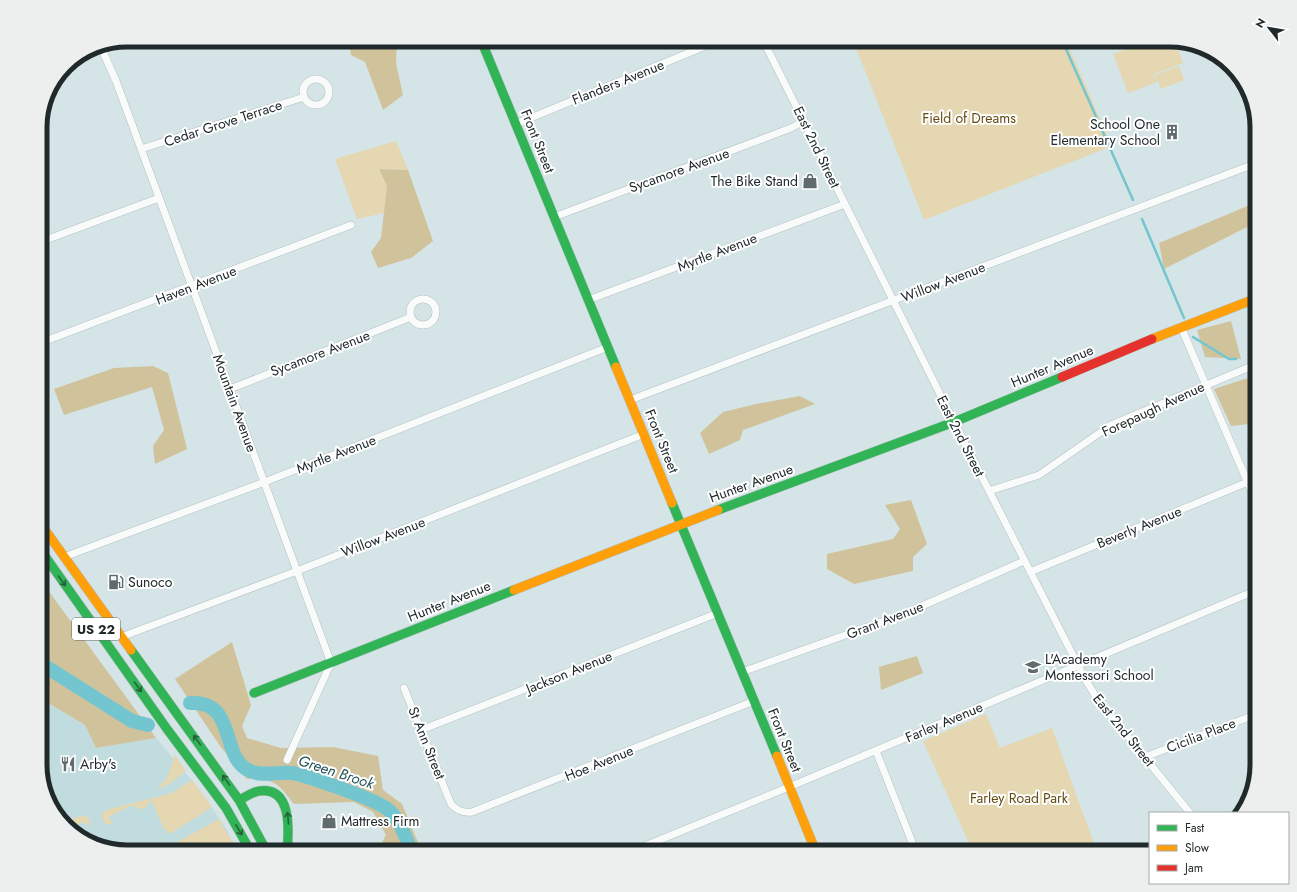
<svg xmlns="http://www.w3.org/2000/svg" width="1297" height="892" font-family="Jost,sans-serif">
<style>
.built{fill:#c1dcdf}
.green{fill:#e4d7b1}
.forest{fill:#d0c39c}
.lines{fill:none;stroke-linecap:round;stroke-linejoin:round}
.stream{stroke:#73c6d0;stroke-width:2.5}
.river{stroke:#73c6d0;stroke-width:14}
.street-casing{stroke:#b4c0c1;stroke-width:8}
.fast-casing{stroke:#b4c0c1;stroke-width:10}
.slow-casing{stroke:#b4c0c1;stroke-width:10}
.jam-casing{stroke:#b4c0c1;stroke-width:10}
.street{stroke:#f9fbfb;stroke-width:7}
.fast{stroke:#30b455;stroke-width:9}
.slow{stroke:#ff9f0a;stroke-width:9}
.jam{stroke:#e5322d;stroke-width:9}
.oneway{stroke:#26613c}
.labels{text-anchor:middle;stroke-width:4;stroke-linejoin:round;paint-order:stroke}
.shield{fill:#fff;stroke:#636a6b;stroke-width:1}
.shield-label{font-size:13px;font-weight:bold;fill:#202a2b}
.street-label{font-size:14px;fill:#202a2b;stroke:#fff}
.park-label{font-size:14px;fill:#644b12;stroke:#fff}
.poi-label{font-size:14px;fill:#202a2b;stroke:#fff;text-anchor:start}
.water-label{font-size:15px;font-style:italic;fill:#24545a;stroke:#fff}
.rim{fill:none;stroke:#202a2b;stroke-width:5}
</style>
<rect width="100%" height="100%" fill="#d5e4e6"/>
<path class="built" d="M40,698L85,725L96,748L156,738L198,788L225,827L238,852H127L78,837L52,808L40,771Z"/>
<path class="green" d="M853,40H1066L1112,146L924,220Z
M1148,40L1175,41L1183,63L1154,74L1157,82L1128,93L1113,54Z
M1179,66L1184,80L1161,89L1155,75Z
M396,141L408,170L379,169L387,186L384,213L357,219L335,159Z
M986,714L1000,748L1052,728L1097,852H973L923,741Z
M175,755L186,771L169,784L157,790L168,776Z
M192,780L212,807L170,834L164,829L152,802L150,801L145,808L139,809L132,805L110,816L108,818L113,822L109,825L105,824L101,815L106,810L172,793Z
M85,815L89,819L91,826L83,822L73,827L71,829L75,833L63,821Z
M219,819L222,822L221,823L239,852H185L183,848L175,852H159Z"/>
<path class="forest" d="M348,40H355L360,49L390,40H397L396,63L403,95L383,110L365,62L351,55Z
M379,169L408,170L433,241L411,258L378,268L371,252L381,238L387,186Z
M1257,202V222L1164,269L1159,243Z
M1231,321L1241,359L1205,357L1197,330Z
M153,366L168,373L187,449L155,464L153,446L164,430L152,387L64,415L54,389L114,368Z
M1257,375V423L1231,426L1214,389Z
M800,396L815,404L743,430L740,440L709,454L700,433L723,412L756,404Z
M911,500L927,544L913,557V571L854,584L827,569V554L893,539L900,529L885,505Z
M40,577L53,597L156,738L96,748L85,725L40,698Z
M232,642L251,705L242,726L247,738L281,748L333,747L378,756L383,790L402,804L422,852H383L379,848L386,835L373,812L354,802L294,804C278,783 274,778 247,779L220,746L175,679Z
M917,656L923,673L881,690L879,667Z"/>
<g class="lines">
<path class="stream" d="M1062,40L1133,200
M1142,219L1184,318
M1193,337L1229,359H1236
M1250,383L1257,396"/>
<path class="river" d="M40,663L132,721L148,725
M190,703C238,700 219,758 250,771C263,777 279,771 292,773C309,776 373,799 386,808C400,818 405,837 412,852"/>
<defs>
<path id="street" d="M763,40L954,422L1085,679L1098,700L1190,813
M100,45L116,81L331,663L287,760
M303 92a13 13 0 1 1 26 0a13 13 0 1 1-26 0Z
M516,124L720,40
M141,149L304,97
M554,217L791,128L804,121
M40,242L159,198
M410 312a13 13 0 1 1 26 0a13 13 0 1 1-26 0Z
M588,300L845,204
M1181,327L1257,504
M40,343L351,225
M230,389L411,317
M630,400L1257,163
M989,491L1039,475L1111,425L1257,364
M64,557L262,483L608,347
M1030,572L1248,482
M121,637L297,571L644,434
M742,672L904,614L1024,561
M404,688L451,804C457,811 463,813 472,812L754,701
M421,730L718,613
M876,751L916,852
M1145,757L1257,714
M630,852L789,787L1257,590"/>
<path id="fast" d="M481,40L616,367
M672,503L777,756
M718,510L954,422L1062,377
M40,549L167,729L226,808L251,852
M131,650L239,800L267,852
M254,693L514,590
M239,800C246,797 252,792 259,791C292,786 289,830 287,852"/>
<path id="slow" d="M1152,339L1257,298
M616,367L672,503
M40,523L131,650
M514,590L718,510
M777,756L816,852"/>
<path id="jam" d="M1062,377L1152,339"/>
</defs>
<use href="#street" class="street-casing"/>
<use href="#fast" class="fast-casing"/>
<use href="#slow" class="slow-casing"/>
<use href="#jam" class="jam-casing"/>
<use href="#street" class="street"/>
<use href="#fast" class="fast"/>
<use href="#slow" class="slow"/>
<use href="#jam" class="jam"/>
</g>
<defs><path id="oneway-shaft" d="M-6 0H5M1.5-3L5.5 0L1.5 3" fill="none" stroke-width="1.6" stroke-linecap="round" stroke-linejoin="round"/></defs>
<g class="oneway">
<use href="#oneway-shaft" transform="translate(62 581) rotate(54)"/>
<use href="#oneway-shaft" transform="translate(138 687) rotate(54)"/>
<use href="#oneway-shaft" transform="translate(197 740) rotate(-126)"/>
<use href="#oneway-shaft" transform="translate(226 780) rotate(-125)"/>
<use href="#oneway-shaft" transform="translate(288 818) rotate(-95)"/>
<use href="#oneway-shaft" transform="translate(239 830) rotate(59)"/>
</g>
<defs>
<symbol id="building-bare" viewBox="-9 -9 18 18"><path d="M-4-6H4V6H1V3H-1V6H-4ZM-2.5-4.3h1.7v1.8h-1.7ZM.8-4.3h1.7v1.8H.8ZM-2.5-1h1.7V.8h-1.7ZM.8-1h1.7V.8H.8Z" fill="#5f6b6c" stroke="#fff" stroke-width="2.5" paint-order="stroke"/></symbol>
<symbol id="shop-bare" viewBox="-9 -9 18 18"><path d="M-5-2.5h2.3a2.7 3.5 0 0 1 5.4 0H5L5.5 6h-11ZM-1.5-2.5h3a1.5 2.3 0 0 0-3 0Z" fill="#5f6b6c" stroke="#fff" stroke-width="2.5" paint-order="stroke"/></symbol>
<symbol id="fuel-bare" viewBox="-9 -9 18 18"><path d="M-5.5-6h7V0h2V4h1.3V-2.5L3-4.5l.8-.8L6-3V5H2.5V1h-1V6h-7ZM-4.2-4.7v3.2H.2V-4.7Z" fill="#5f6b6c" stroke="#fff" stroke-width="2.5" paint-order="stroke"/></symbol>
<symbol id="school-bare" viewBox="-9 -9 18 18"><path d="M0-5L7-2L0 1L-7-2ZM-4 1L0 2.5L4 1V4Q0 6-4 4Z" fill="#5f6b6c" stroke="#fff" stroke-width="2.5" paint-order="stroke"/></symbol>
<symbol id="restaurant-bare" viewBox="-9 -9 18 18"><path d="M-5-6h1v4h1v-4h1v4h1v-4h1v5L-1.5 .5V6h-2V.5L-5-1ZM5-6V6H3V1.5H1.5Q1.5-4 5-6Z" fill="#5f6b6c" stroke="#fff" stroke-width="2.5" paint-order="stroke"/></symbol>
</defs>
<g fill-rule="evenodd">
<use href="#building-bare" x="1161" y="121" width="22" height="22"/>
<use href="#shop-bare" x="799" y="170" width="22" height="22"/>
<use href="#fuel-bare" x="105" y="571" width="22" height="22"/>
<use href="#school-bare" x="1022" y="656" width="22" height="22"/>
<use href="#restaurant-bare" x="57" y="753" width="22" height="22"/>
<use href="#shop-bare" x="318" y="810" width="22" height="22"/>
</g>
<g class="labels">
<rect class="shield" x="72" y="618" width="48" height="22" rx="3"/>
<g class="shield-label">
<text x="96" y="634">US 22</text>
</g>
<g class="street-label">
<text transform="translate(618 82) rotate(-22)" y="5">Flanders Avenue</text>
<text transform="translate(223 123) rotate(-18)" y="5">Cedar Grove Terrace</text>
<text transform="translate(538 141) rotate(68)" y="5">Front Street</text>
<text transform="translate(817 147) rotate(64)" y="5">East 2nd Street</text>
<text transform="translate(679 170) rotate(-20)" y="5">Sycamore Avenue</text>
<text transform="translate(717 252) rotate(-21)" y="5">Myrtle Avenue</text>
<text transform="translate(943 282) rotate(-21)" y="5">Willow Avenue</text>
<text transform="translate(196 285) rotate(-21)" y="5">Haven Avenue</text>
<text transform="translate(320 353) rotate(-21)" y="5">Sycamore Avenue</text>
<text transform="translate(1052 366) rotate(-23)" y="5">Hunter Avenue</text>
<text transform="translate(235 403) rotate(70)" y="5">Mountain Avenue</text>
<text transform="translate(1153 409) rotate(-25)" y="5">Forepaugh Avenue</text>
<text transform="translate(961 436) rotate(63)" y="5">East 2nd Street</text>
<text transform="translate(662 441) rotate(68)" y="5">Front Street</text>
<text transform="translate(336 454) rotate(-21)" y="5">Myrtle Avenue</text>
<text transform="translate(751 483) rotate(-20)" y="5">Hunter Avenue</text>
<text transform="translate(1139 527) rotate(-22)" y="5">Beverly Avenue</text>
<text transform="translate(383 537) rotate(-21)" y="5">Willow Avenue</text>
<text transform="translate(449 601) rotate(-22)" y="5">Hunter Avenue</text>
<text transform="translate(885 620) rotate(-21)" y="5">Grant Avenue</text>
<text transform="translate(569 672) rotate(-22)" y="5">Jackson Avenue</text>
<text transform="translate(944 722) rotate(-23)" y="5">Farley Avenue</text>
<text transform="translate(1124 730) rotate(51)" y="5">East 2nd Street</text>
<text transform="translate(1201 735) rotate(-21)" y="5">Cicilia Place</text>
<text transform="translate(785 740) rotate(68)" y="5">Front Street</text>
<text transform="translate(427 743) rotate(68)" y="5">St Ann Street</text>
<text transform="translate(599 763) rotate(-22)" y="5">Hoe Avenue</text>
</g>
<g class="park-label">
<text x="969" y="123">Field of Dreams</text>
<text x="1019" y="803">Farley Road Park</text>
</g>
<g class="poi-label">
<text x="1160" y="129" text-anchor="end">School One<tspan x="1160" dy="16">Elementary School</tspan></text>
<text x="798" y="186" text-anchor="end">The Bike Stand</text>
<text x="128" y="587">Sunoco</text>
<text x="1045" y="664">L'Academy<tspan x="1045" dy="16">Montessori School</tspan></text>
<text x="80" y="769">Arby's</text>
<text x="341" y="826">Mattress Firm</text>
</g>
<g class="water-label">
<text transform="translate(336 772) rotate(18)" y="5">Green Brook</text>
</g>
</g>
<path d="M0 0H1297V892H0ZM127 47H1170A80 80 0 0 1 1250 127V765A80 80 0 0 1 1170 845H127A80 80 0 0 1 47 765V127A80 80 0 0 1 127 47Z" fill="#edeeee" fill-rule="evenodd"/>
<path class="rim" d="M127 47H1170A80 80 0 0 1 1250 127V765A80 80 0 0 1 1170 845H127A80 80 0 0 1 47 765V127A80 80 0 0 1 127 47Z"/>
<rect x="1149" y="812" width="140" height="72" fill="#ffffff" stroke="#a6aaaa"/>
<rect x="1157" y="825" width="20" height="6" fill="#30b455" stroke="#a6aaaa"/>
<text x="1185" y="832" font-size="12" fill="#202a2b">Fast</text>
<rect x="1157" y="845" width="20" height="6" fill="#ff9f0a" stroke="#a6aaaa"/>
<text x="1185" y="852" font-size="12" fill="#202a2b">Slow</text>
<rect x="1157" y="865" width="20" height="6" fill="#e5322d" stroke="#a6aaaa"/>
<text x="1185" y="872" font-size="12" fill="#202a2b">Jam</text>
<g transform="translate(1269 28) rotate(301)" stroke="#ffffff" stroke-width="3" paint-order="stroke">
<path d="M0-3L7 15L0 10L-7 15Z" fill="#202a2b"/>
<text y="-6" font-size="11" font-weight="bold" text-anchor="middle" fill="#202a2b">N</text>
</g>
</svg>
